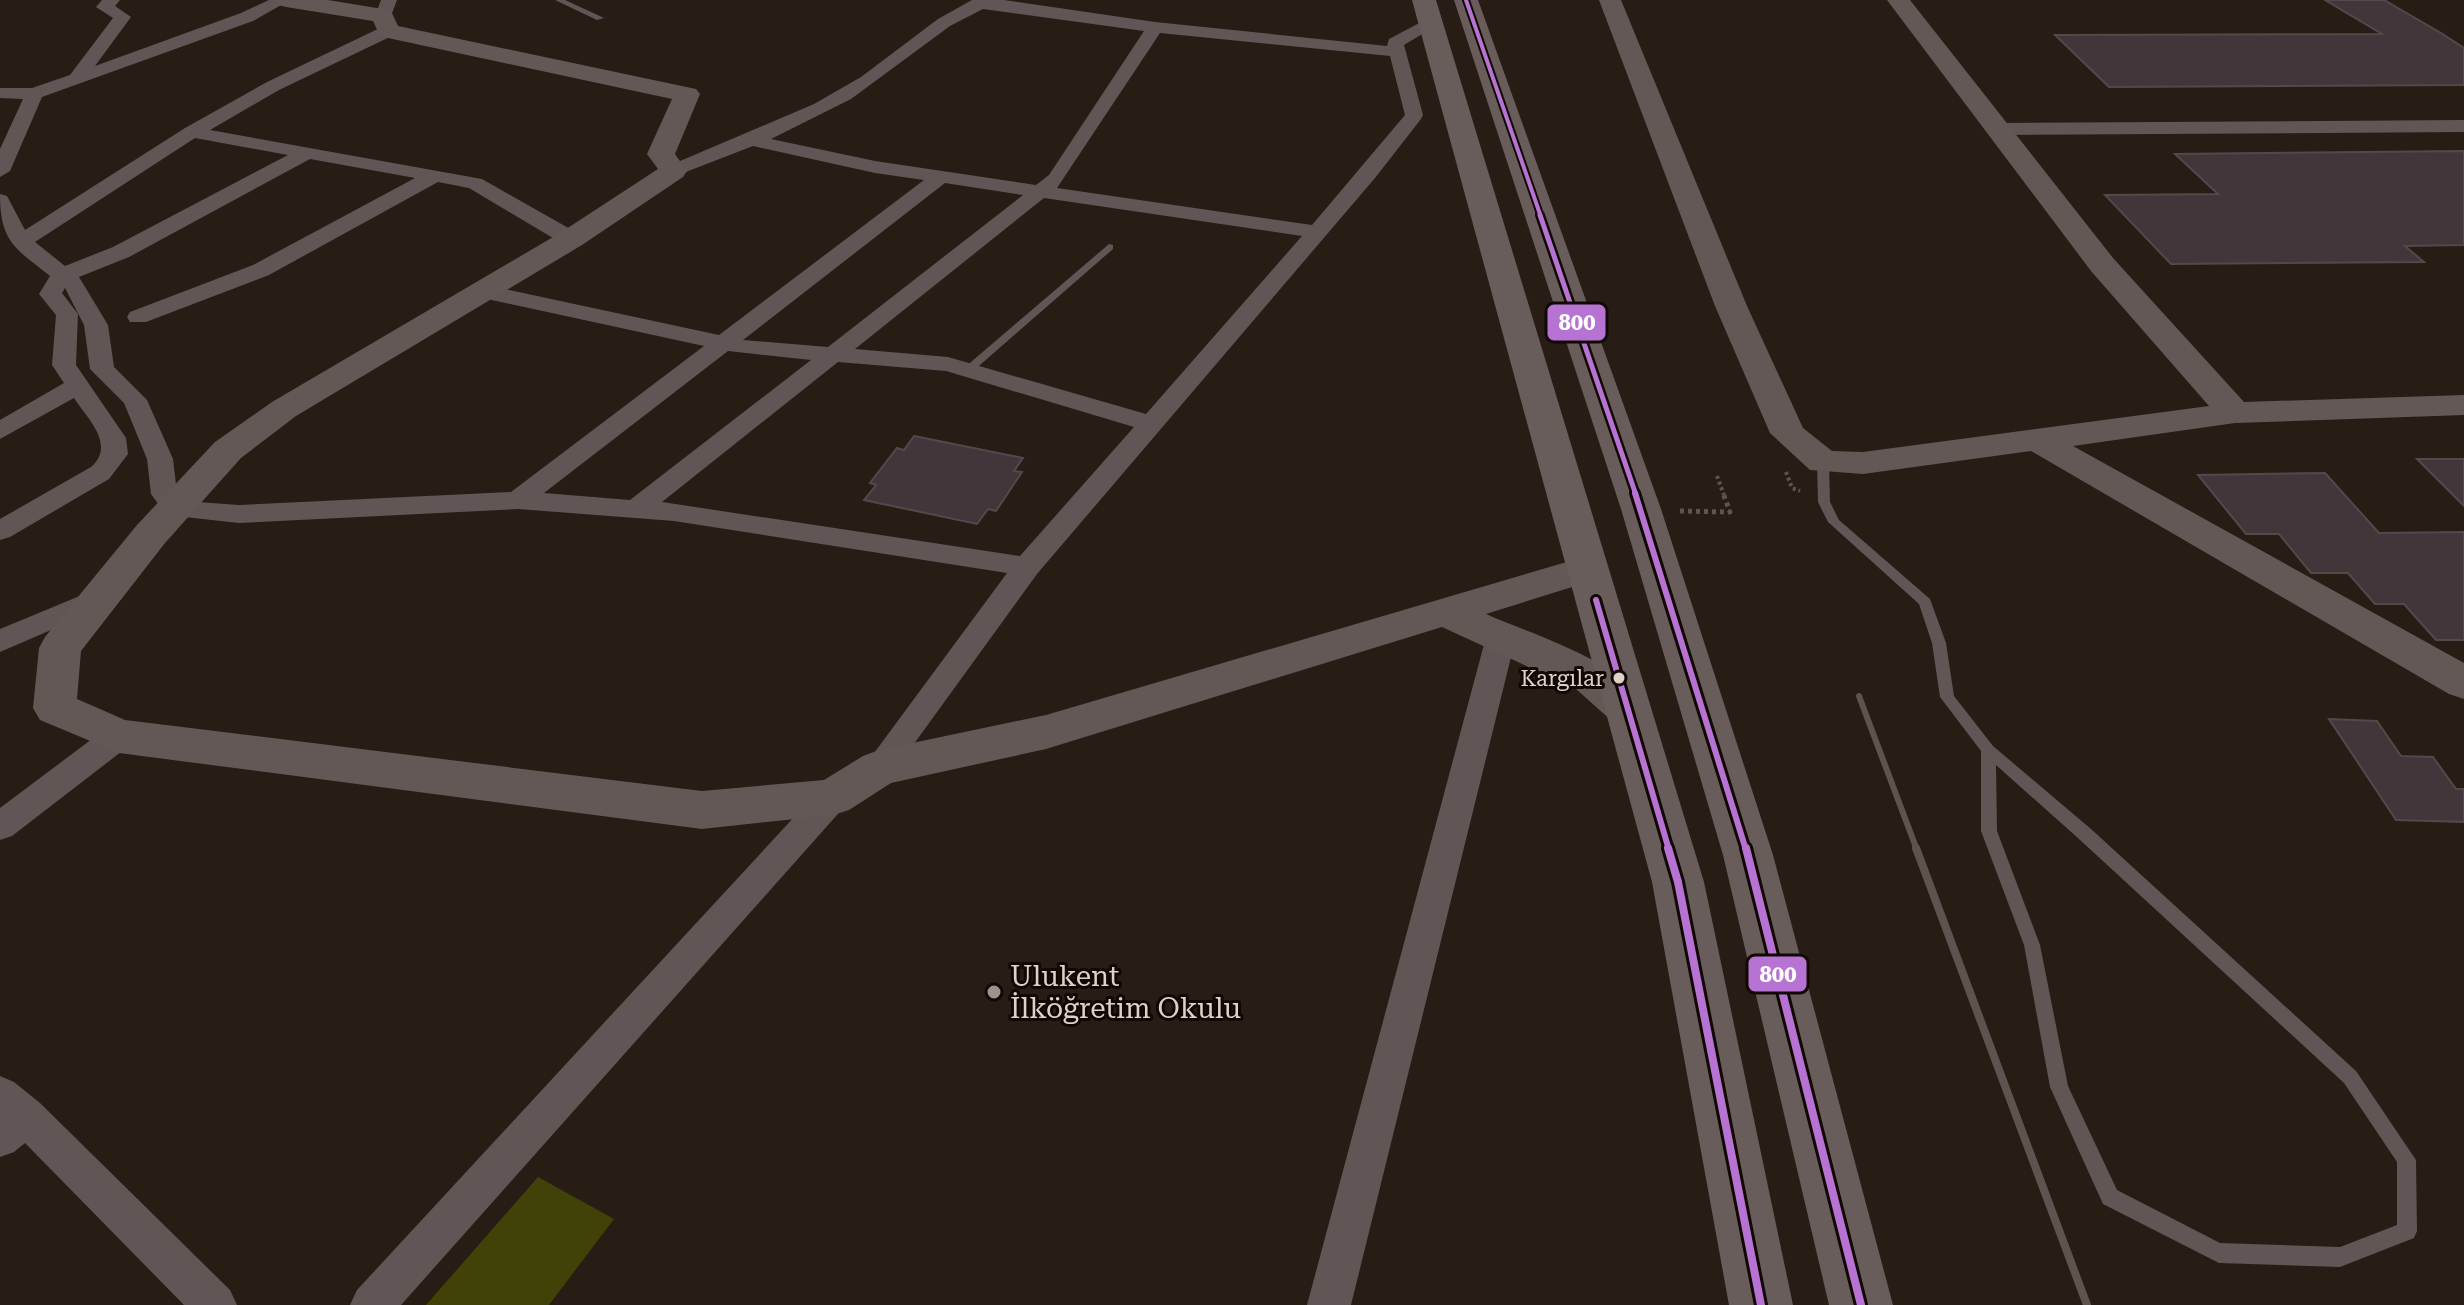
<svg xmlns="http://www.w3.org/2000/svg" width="2464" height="1305" font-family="'Roboto Serif',serif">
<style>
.green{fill:#414207}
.building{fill:#43363b;stroke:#514a4a;stroke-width:2}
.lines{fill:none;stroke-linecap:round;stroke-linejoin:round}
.path-far1{stroke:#5e5452;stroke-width:4;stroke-dasharray:3 3;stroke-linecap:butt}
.path{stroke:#5e5452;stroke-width:5;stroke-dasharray:4 4;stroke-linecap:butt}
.lane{fill:#615556;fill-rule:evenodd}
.street{fill:#615556;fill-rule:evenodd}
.secondary{fill:#635856;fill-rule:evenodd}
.highway{fill:#685d5b;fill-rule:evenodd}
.rail-far1{stroke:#5d5450;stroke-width:6}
.rail{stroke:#5d5450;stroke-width:8}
.bus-1-far3-casing{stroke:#110804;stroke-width:8}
.bus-1-far2-casing{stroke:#110804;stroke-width:10}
.bus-1-far1-casing{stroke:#110804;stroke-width:12}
.bus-1-casing{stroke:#110804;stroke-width:14}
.bus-1-far3{stroke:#b673d3;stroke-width:4}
.bus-1-far2{stroke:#b673d3;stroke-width:5}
.bus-1-far1{stroke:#b673d3;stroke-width:6}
.bus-1{stroke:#b673d3;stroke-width:8}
.bus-dot{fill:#dfd1c8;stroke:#110804;stroke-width:3}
.poi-dot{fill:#9f9289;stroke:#110804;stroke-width:3}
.labels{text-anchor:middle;stroke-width:6;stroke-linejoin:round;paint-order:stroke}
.bus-label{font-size:22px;fill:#dfd1c8;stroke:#110804;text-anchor:end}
.near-poi-label{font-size:28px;fill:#dfd1c8;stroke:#110804;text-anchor:start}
.line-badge{stroke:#110804;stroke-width:3}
.badge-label{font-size:22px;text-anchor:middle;font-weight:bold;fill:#fff}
</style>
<rect width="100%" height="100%" fill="#271d15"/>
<path class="green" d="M538,1177L614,1219L549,1305H426Z"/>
<path class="building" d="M2325,0H2384L2441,33L2464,48V85L2109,87L2055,35L2382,34Z
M2464,151V245L2405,246L2424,262L2171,264L2105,195L2218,194L2175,154Z
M914,436L1023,458L1014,471L1022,472L996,511L988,509L977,524L864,500L876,485L870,483L897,448L904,450Z
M2417,459H2464V506Z
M2325,473L2379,533L2464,532V640H2436L2404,604H2375L2348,573H2311L2279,534H2246L2198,475Z
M2329,719L2377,721L2401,756L2433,757L2456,789H2464V822L2396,820Z"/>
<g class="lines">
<path class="path-far1" d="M1786,472L1792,488L1800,491
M1717,476L1724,495"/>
<path class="path" d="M1680,511L1730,512L1723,493"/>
<path class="lane" d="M555,0H565L604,18L597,20Z
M1109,244L1113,245V249L972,372H964V368Z
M1823,458L1829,462L1830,502L1839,520L1930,599L1946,643L1954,696L1993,746L2091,829L2356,1071L2416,1160L2417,1231L2414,1238L2340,1267L2219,1263L2103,1204L2050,1087L2024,945L1981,831V751L1940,697L1932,643L1919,604L1828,522L1818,502L1817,462ZM1996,765L2079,839L2344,1083L2397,1162V1225L2340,1247L2220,1243L2117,1190L2068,1086L2040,945L1997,831Z"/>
<path class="street" d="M102,0H120L115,6L131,17L95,66L241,13L269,0H290L253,21L42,97L10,171L0,177V149L23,99L0,98V88H32L70,75L113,18L96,7Z
M381,0H397L391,16L383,21L375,16Z
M972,0H1004L1155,22L1387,46L1389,39L1425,20H1437L1439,24L1404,45L1423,115L1421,119L1375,178L1037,574L890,777L879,781L868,777L863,768L1007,573L674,521L518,509L239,523L166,515L151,494L147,459L124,403L90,369L84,325L65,288L62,293L78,314L76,365L126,438L128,454L109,479L10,537L0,540V519L91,467C116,445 88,419 74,398L0,439V420L64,383L52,365L56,315L39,294L50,276C15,248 0,242 0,194L7,196L25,230L185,128L267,82L382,27H394L396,31L394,35L279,90L210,130L482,179L579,234L582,239L579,244H563L469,188L438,182L269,275L146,322H130L127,317L130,312L253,265L415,178L310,159L129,257L79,277L108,325L114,367L147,400L173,459L177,493L184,501L239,505L511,492L704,346L473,296L470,291L473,286L481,284L719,335L924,180L875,173L753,146L673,177L666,175L663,171L666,167L814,104L861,77L938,19ZM983,9L1144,31L1049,175L1036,185L875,161L771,139L851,99L950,26ZM1160,33L1390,56L1405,115L1312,225L1057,188ZM195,138L288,155L113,247L65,266L35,242ZM945,183L1023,195L828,347L743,340ZM1044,198L1302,236L1146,414L948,357L855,349ZM728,351L811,360L630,500L544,493ZM838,362L946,371L1134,427L1020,556L662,502Z
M2464,120V132L1995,135L1986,129L1995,123Z
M99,588L109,591L113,598L109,605L0,652V629Z
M1501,626L1511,630L1516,637L1351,1305H1307L1486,637L1491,630Z
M119,724L130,727L135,736L130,745L12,836L0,840V808L108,727Z
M833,784L845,788L850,797L845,806L401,1305H350L357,1290L821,788Z
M0,1076L14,1082L40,1103L230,1290L237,1305H184L25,1143L14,1152L0,1157Z"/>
<path class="secondary" d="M275,0H328L383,9L391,11L398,26L696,89L700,94L675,154L687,171L683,177L582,245L296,416L241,458L165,543L81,651L77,699L125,720L702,791L824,780L863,756L879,750L1046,715L1587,556L1601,560L1607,569L1601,578L1486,614C1536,636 1623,661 1650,710L1643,722L1628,726L1613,722L1576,689L1442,627L1046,749L891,783L849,810L833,815L702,829L119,753L40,720L33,708L39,648L45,637L137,525L215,442L272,402L560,233L658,169L647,154L672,99L388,38L380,36L373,21L286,7L278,5Z
M1599,0H1621L1747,306L1803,428L1832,451L1863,452L2209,406L2091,271L1887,0H1910L2113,258L2244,402L2464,395V415L2235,423L2073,446L2464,663V699L2449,694L2031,451L1863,474L1810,470L1770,433L1715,306Z"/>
<path class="highway" d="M1412,0H1436L1704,882L1793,1305H1729L1652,882Z
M1454,0H1478L1661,509L1773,855L1893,1305H1829L1723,855L1621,509Z"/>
<path class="rail-far1" d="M1859,696L1917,850"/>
<path class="rail" d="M1916,848L2087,1305"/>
<defs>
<path id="bus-1-far3" d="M1466,0L1541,217"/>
<path id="bus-1-far2" d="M1540,215L1636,495"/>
<path id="bus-1-far1" d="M1635,493L1746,850
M1596,600L1669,850"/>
<path id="bus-1" d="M1668,848L1678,882L1761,1305
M1746,848L1861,1305"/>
</defs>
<use href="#bus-1-far3" class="bus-1-far3-casing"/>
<use href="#bus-1-far2" class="bus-1-far2-casing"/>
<use href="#bus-1-far1" class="bus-1-far1-casing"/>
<use href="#bus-1" class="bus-1-casing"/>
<use href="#bus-1-far3" class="bus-1-far3"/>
<use href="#bus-1-far2" class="bus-1-far2"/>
<use href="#bus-1-far1" class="bus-1-far1"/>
<use href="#bus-1" class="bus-1"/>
</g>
<circle class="bus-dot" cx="1619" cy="678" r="7"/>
<circle class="poi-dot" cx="994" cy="992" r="8"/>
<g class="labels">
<g class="bus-label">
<text x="1604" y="686">Kargılar</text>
</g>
<g class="near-poi-label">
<text x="1010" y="986">Ulukent<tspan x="1010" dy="32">İlköğretim Okulu</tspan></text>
</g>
</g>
<g class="line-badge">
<rect x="1546" y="303" width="61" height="39" rx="8" fill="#b673d3"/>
<rect x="1747" y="955" width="61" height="38" rx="8" fill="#b673d3"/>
</g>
<g class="badge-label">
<text x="1577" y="330">800</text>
<text x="1778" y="982">800</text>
</g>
</svg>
